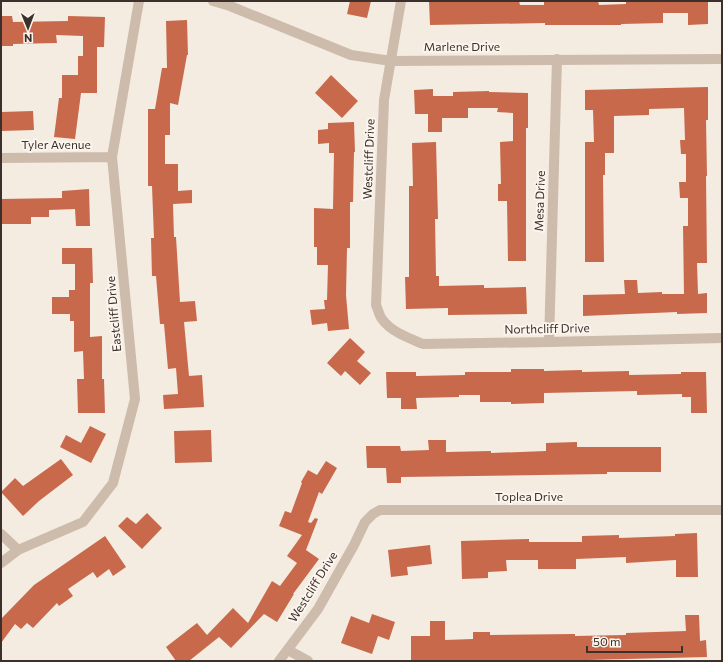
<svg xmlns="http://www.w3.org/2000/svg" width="723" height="662" font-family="Commissioner,sans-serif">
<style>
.building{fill:#c8694b}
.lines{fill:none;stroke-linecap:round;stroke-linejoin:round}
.minor{stroke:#cdbbac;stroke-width:10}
.labels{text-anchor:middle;stroke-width:4;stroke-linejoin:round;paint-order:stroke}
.street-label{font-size:12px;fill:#3b302b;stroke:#fbf5ee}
</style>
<rect width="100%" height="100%" fill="#f4ebe1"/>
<path class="building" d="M350,1H371L367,18L347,14Z
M429,1H519L520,5H544V1H598L599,5L626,4V1H651V2L708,1V24L688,25V13H663V23L621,24V25H545V23L430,25Z
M1,16H12L13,22L68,21V16L105,17L104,47H97V93H81L75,139L54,137L59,98H62V75H78V56H83V36L56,35L57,43L13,44V46H1Z
M187,20L188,55H187L178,105L170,103V135H165V164H178V191L192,190V203L173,204L174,237H176L180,302L195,301L197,321L184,322L189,376L202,375L204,407L164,409L163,395L178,394L176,368L168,369L164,324H160L156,276H152L151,238H154L152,186H148V109H155L162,68H167L166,21Z
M331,75L358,101L342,118L315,93Z
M708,87V120H706L707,176H706L707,263H697L698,294L707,293V313L677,314V312L583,316V295L625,294L624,280H637L638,293L662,292V294H684L683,226H688V198H680L679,182H686V154H681L680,140H685L684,108L649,109V115L614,116V153H605V175H603L604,262H585V142H594L593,110H585V90Z
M433,89V96H453V92L489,91V92L528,93V128H526V261H508L507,201H498V184H501L500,142L513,141V113L497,112L498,108H468V118H442V132H428V114H415L414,90Z
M33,111L34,130L1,131V112Z
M354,122L355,152H354L353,202H350V248H347L346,295L349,329L328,331L327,323L312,325L310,310L325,309L324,300H327L328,265H317V247H314V208L333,209L334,153H329V143L318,144V130L328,129V123Z
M436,142L438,219H435L436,276H439V286L484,285V288L526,287L527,314L448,315V308L406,309L405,277H409V186H413L412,143Z
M89,189L90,226H76L75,209L49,210V217H31V224H1V199L62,198V191Z
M62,248H92L93,283H90V337L102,336V379H104L105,413H78L77,379H84L83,351L74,352V321H70V314H52V297H69V290H75V264H62Z
M350,338L365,352L357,361L371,373L360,385L345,371L341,376L327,363Z
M511,369H544V371L582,370V372L629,371V375L681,374V372H706L707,413H691V397H682V394L637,395V391L544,393V403L511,404V402H480V395H459V397L416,398L417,409H401V398H387L386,372H416V376L465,375V372H511Z
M90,426L106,434L91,463L60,447L66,435L81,443Z
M211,430L212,462L175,463L174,431Z
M428,440H446V452L491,451V453L546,451V443L577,442V447H661V472H607V474L401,477V483H387L386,468H367L366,446H400L401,451L429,450Z
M61,459L73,475L39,501L23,516L1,492L15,478L23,486Z
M326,461L337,468L322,494L319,492L308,522L311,523L315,518L318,519L306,550L319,559L293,594H294L277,622L264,614L231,648L219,637L189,661H176L166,647L197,623L207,635L233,608L248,623L272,581L280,586L297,563L287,556L302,535L279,526L285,511L291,513L302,483L301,482L308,470L317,475Z
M147,513L162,528L142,549L118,526L127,517L136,524Z
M697,533L698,577H676V560L626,563V557L576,559V569H538V560H506L507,571L488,572V578L462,579L461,541L529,539V542H582V536L619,535V538L675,536V534Z
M105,536L126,567L113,576L109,569L97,578L93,572L68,589L73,596L59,606L57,603L33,628L27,623L21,629L15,624L1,643V619L34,585Z
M430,545L432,564L407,567L408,575L391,577L388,550Z
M372,614L395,622L389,640L378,636L372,654L341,643L351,616L369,623Z
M685,615H699L700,641L706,640L707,657L548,661L411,660V636H430V621H445V640L473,639V632H490V635L575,634V636L626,635V633L686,631Z"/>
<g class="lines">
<path class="minor" d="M213,1L230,6L351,55L391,61L722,59
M401,1L384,100L376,305C378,309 379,315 382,319C391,332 409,338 423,344L549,342L722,338
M1,158L112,157
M549,342L557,59
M1,534L18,550
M1,563L18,550L83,522L113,483L135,399L112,157L139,1
M288,650L308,661
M279,661L318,609L354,545L365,522L373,514L380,510H722"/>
</g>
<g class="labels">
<g class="street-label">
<text x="462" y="51">Marlene Drive</text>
<text x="56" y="149">Tyler Avenue</text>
<text transform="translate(369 159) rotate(-88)" y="4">Westcliff Drive</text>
<text transform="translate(540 201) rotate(-88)" y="4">Mesa Drive</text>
<text transform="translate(114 314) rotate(-95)" y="4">Eastcliff Drive</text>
<text transform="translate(547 329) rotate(-1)" y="4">Northcliff Drive</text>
<text x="529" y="501">Toplea Drive</text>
<text transform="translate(313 587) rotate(-58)" y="4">Westcliff Drive</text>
</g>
</g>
<rect width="723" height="662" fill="none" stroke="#3b302b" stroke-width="4"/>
<g transform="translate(28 28) rotate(179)" stroke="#fbf5ee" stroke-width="3" paint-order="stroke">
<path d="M0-3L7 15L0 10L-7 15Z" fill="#3b302b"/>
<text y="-6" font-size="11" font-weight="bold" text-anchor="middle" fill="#3b302b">N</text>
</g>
<path d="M587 646v6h95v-6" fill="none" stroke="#3b302b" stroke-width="2"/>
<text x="593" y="646" font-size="12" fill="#3b302b" stroke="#fbf5ee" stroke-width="3" paint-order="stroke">50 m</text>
</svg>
